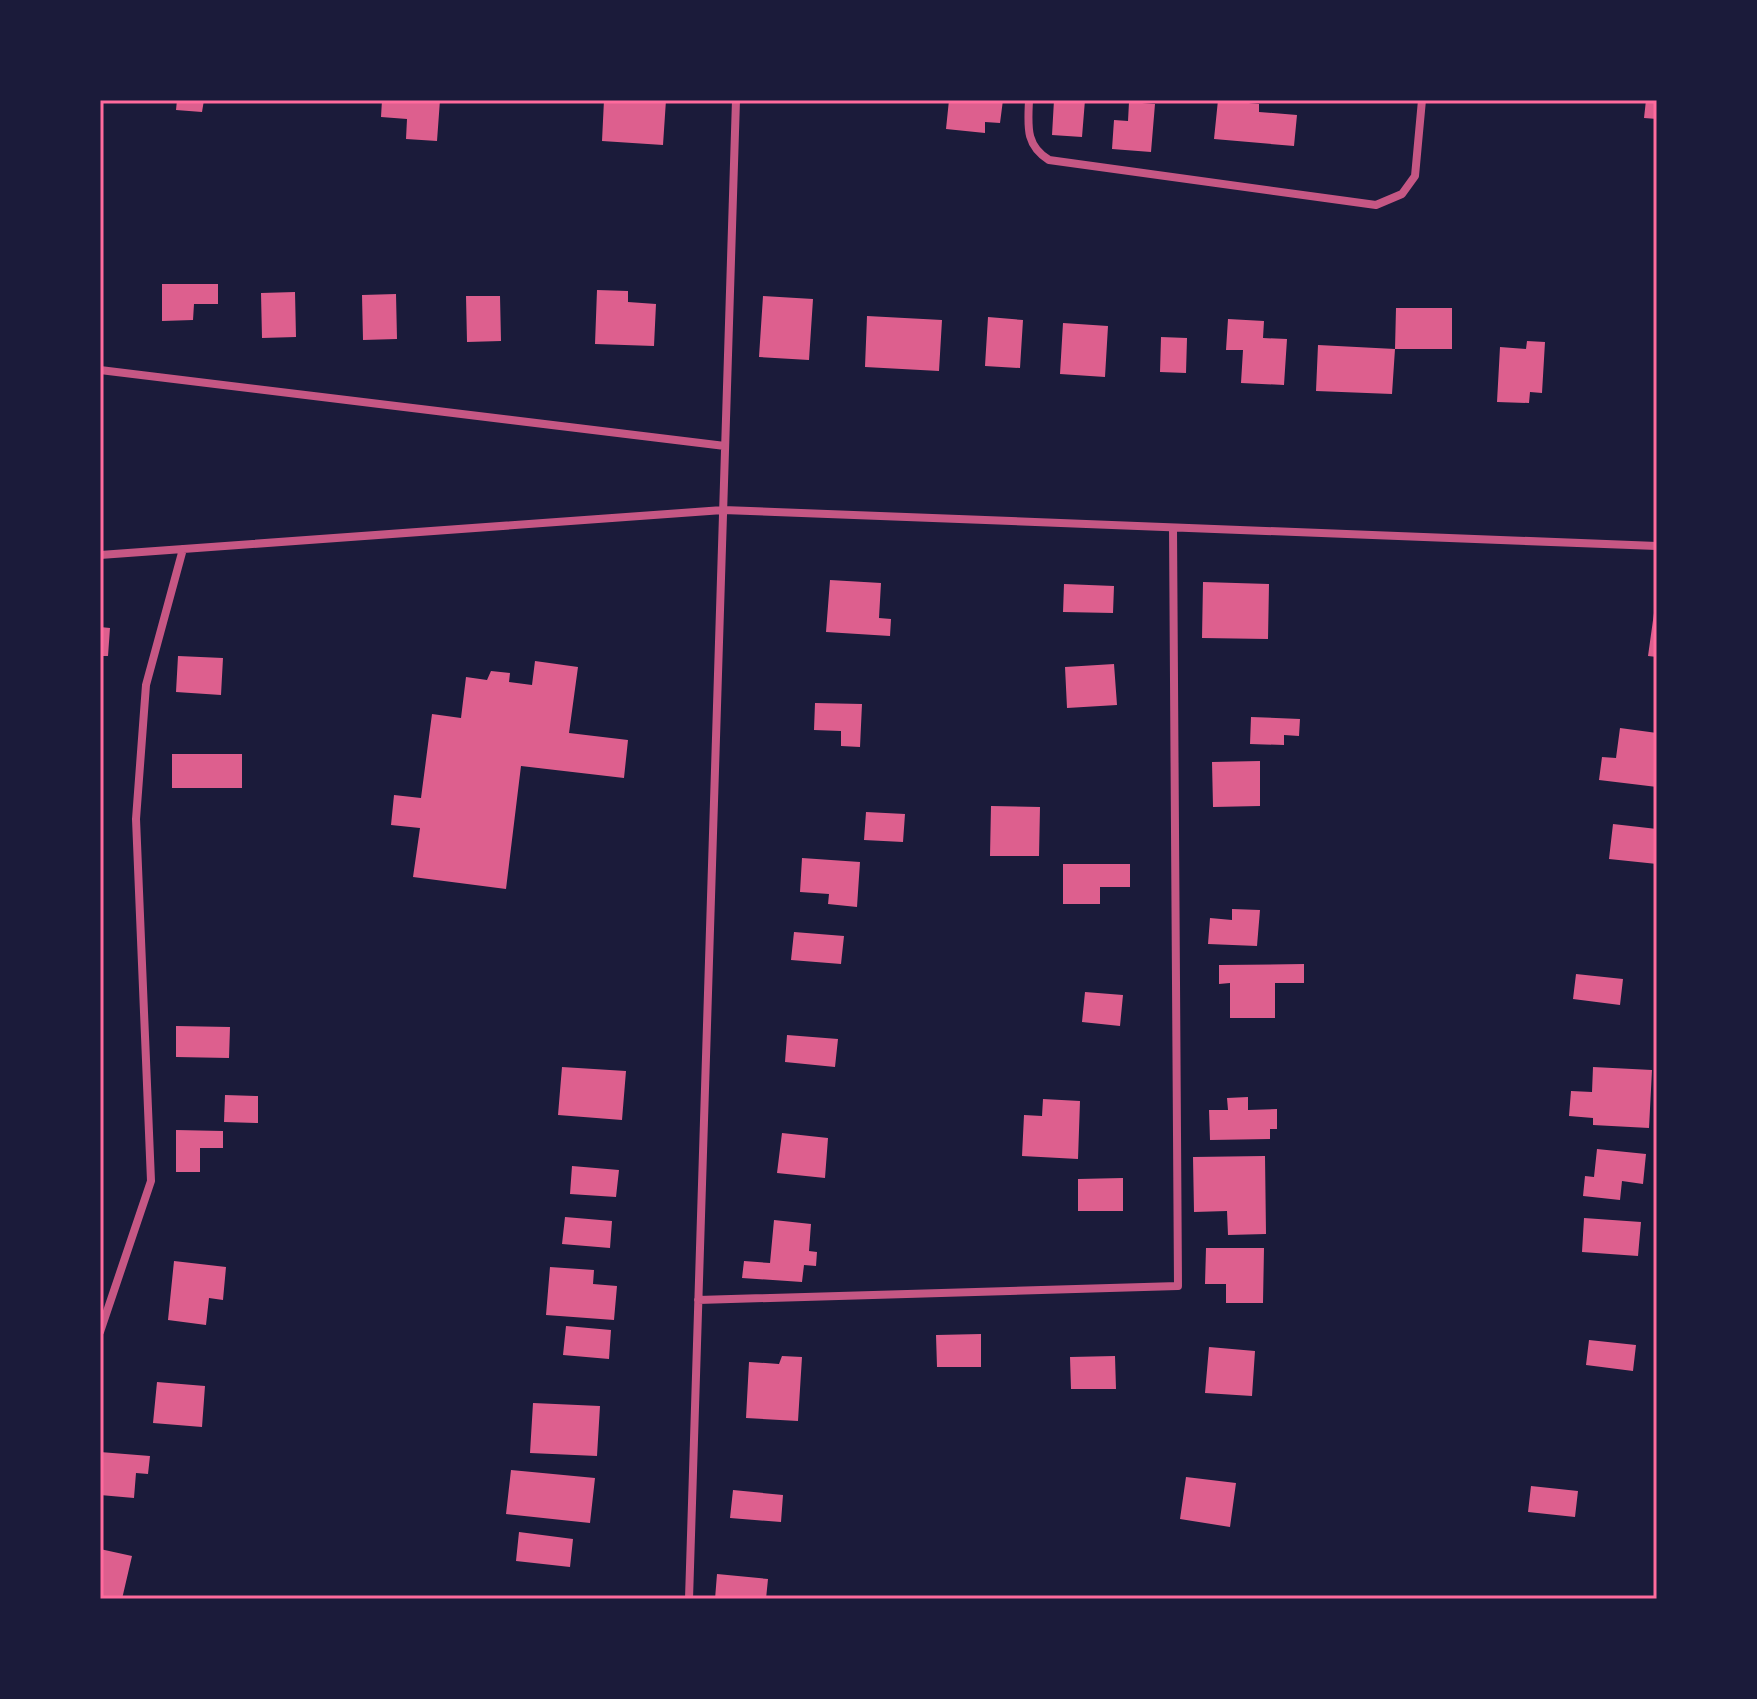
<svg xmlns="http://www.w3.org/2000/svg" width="1757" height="1699" font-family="'Noto Sans',sans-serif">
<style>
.building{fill:#dd5f8e}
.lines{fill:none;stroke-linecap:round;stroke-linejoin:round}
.minor{stroke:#c65784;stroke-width:8}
.neatline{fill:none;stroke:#ff6b9d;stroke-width:3}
</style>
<rect width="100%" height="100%" fill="#1b1b3a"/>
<path class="building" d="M177,100H204L202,112L176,110Z
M382,100H440L437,141L406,139L407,119L381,117Z
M604,100H666L663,145L602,141Z
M949,100H1003L1000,123L985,122V133L946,129Z
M1054,100H1085L1082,137L1052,135Z
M1218,100L1259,104V112L1297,115L1294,146L1214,139Z
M1646,100H1657V119L1644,118Z
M1129,102L1155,104L1151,152L1112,149L1114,120L1128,121Z
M162,284H218V304H194L193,320L162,321Z
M597,290L628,291V302L656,304L654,346L595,344Z
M295,292L296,337L262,338L261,293Z
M396,294L397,339L363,340L362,295Z
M466,296H500L501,341L467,342Z
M763,296L813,299L809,360L759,357Z
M1396,308H1452V349H1395Z
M867,316L942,320L939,371L865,367Z
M988,317L1023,320L1020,368L985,366Z
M1228,319L1264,321L1263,338L1287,339L1284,385L1241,383L1243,350H1226Z
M1063,323L1108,326L1105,377L1060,374Z
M1161,337L1187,338L1186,373L1160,372Z
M1527,341L1545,342L1542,393L1530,392L1529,403L1497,402L1500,347L1526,349Z
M1318,345L1395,349L1392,394L1316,391Z
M830,580L881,583L879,618L891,619L890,636L826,632Z
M1203,582L1269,584L1268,639L1202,638Z
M1064,584L1114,586L1113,613L1063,612Z
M1654,613H1657V657L1648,656Z
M100,627L110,628L108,656H100Z
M178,656L223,658L221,695L176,692Z
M535,661L578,667L569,733L628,740L624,778L521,766L506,889L413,877L420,828L391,825L394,795L421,798L432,714L461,718L466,677L487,680L491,671L510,673L509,682L532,685Z
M1114,664L1117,705L1067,708L1065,667Z
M815,703L862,704L860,747L841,746V731L814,730Z
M1251,717L1300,719L1299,736L1284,735V745L1250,744Z
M1620,728L1657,733V787L1599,780L1602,757L1616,758Z
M172,754H242V788H172Z
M1260,761V806L1213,807L1212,762Z
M991,806L1040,807L1039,856H990Z
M866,812L905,814L903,842L864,840Z
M1613,824L1657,829V864L1609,859Z
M802,858L860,862L857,907L828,904L829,894L800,892Z
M1063,864H1130V887H1100V904H1063Z
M1232,909L1260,910L1257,946L1208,944L1210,918L1232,920Z
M794,932L844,936L841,964L791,960Z
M1304,964V983H1275V1018H1230V983L1219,984V965Z
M1576,974L1623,979L1620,1005L1573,999Z
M1085,992L1123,995L1120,1026L1082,1022Z
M176,1026L230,1027L229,1058L176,1057Z
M787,1035L838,1039L835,1067L785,1062Z
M562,1067L626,1071L622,1120L558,1115Z
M1593,1067L1652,1070L1649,1128L1593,1125V1118L1569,1116L1571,1091L1592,1092Z
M225,1095L258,1096V1123L224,1122Z
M1248,1097V1110L1277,1109V1129H1270V1139L1210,1140L1209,1110H1228L1227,1098Z
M1043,1099L1080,1101L1078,1159L1022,1156L1024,1115L1042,1116Z
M176,1130L223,1131V1148H200V1172H176Z
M782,1133L828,1138L825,1178L777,1173Z
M1597,1149L1646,1154L1643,1184L1622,1181L1620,1200L1583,1196L1585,1176L1594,1177Z
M1265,1156L1266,1234L1228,1235L1227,1211L1194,1212L1193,1157Z
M572,1166L619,1170L616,1197L570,1194Z
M1123,1178V1211H1078V1179Z
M565,1217L612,1221L610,1248L562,1244Z
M1584,1218L1641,1222L1638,1256L1582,1252Z
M774,1220L811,1224L809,1251L817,1252L816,1266L804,1265L802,1282L742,1278L744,1261L770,1263Z
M1206,1248H1264L1263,1303H1226V1284H1205Z
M174,1261L226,1267L223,1300L209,1298L206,1325L168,1320Z
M550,1267L594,1270L593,1284L617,1286L614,1320L546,1315Z
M566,1326L611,1330L609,1359L563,1355Z
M981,1334V1367H937L936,1335Z
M1589,1340L1636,1345L1633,1371L1586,1365Z
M1209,1347L1255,1351L1252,1396L1205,1393Z
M782,1356L802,1357L798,1421L746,1418L749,1362L779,1364Z
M1115,1356L1116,1389H1071L1070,1357Z
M157,1382L205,1386L202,1427L153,1423Z
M533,1403L600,1406L597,1456L530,1453Z
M100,1452L150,1456L148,1474L136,1473L134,1498L100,1495Z
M511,1470L595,1478L590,1523L506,1514Z
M1186,1477L1236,1483L1230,1527L1180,1519Z
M1531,1486L1578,1491L1575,1517L1528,1512Z
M733,1490L783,1495L781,1522L730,1518Z
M519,1532L573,1539L570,1567L516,1561Z
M100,1549L132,1556L122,1599H100Z
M717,1574L768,1579L766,1599H715Z"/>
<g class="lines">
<path class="minor" d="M1029,100C1028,126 1025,145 1049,160L1376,205L1402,194L1415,176L1422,100
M100,370L725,446
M100,555L723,510L1657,546
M698,1300L1178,1286L1173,528
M100,1332L151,1181L136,819L146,685L183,549
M689,1599L736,100"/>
</g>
<rect width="1757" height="1699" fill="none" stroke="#1b1b3a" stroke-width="204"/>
<rect x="102" y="102" width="1553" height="1495" class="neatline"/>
</svg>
